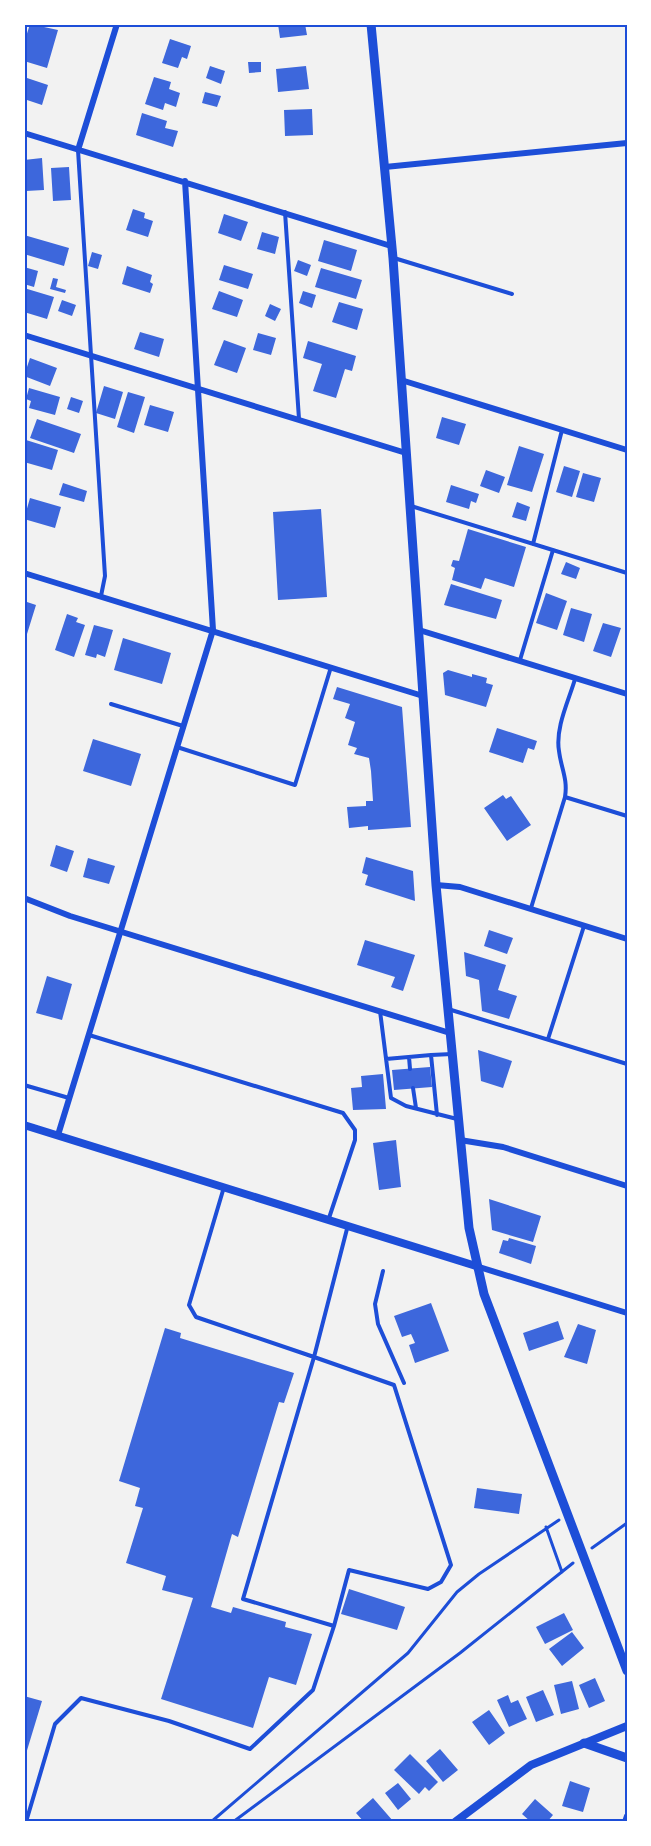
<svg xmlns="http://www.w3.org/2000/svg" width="651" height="1846" font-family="'Roboto Condensed',sans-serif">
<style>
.building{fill:#3d67dc}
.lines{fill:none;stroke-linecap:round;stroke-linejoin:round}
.path{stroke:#1d4ed8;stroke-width:3}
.service{stroke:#1d4ed8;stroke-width:4}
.minor{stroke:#1d4ed8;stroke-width:6}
.tertiary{stroke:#1d4ed8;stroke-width:8}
.secondary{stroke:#1d4ed8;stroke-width:9}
.neatline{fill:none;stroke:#1d4ed8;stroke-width:2}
</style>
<rect width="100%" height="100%" fill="#f2f2f2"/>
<path class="building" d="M30,24L58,30L47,68L24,61V43Z
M278,24H305L307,35L280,38Z
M170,39L191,46L187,59L182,57L178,68L162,63Z
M248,62H261V72L249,73Z
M210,66L225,71L221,84L206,78Z
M306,66L309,89L278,92L276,69Z
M24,77L48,85L42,105L24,99Z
M154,77L171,82L169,89L180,93L176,107L165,103L163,110L145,104Z
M205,92L221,96L217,107L202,103Z
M312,109L313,135L285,136L284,110Z
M142,113L167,121L165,128L178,131L173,147L136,135Z
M42,158L44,190L26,191L24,160Z
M69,167L71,200L53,201L51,168Z
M133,209L145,213L144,218L153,221L148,237L126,230Z
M224,214L248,222L241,241L218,233Z
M262,232L279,237L275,254L257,249Z
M24,235L69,248L64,266L24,254Z
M324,240L357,250L351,271L318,261Z
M92,252L102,255L98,269L88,266Z
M298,260L311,265L307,276L294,271Z
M224,265L253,274L248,289L219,280Z
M127,266L152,275L150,282L153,284L150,293L122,284Z
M24,267L38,271L34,287L24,284Z
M321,268L362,280L356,299L315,287Z
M53,278L58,279L56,287L66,290L65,293L50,289Z
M24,288L54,297L47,319L24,312Z
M219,291L243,300L237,317L212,309Z
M303,291L316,295L312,308L299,303Z
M62,300L76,305L72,316L58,311Z
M339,302L363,309L357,330L332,322Z
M270,304L281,309L275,321L265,316Z
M140,332L164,339L159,357L134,349Z
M258,333L276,338L271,355L253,350Z
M224,340L246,348L237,373L214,365Z
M308,341L356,356L352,371L345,369L336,398L313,391L322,364L303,358Z
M30,358L57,368L50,386L24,376Z
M104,386L123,392L115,419L96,413Z
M29,388L60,397L55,415L29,408L31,401L26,399Z
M128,392L145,397L134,433L117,427Z
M71,397L83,401L79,413L67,409Z
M150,405L174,412L168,432L144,425Z
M442,417L466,424L459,445L436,438Z
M37,419L81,434L74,453L30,438Z
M26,440L58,450L52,470L24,462Z
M519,446L544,454L532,492L507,485Z
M564,466L580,471L572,497L556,492Z
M486,470L505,477L499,493L480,486Z
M583,473L601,478L594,502L576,497Z
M63,483L87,491L84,502L59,495Z
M451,485L479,494L476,503L471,501L469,509L446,502Z
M30,498L61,507L55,528L24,519Z
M517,502L530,507L526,521L512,517Z
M321,509L327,597L278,600L273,512Z
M468,529L526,547L514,587L485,578L481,589L452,580L455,568L451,566L453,560L459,561Z
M566,562L580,568L576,579L561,574Z
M451,584L502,600L496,619L444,605Z
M546,593L567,601L557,630L536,623Z
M24,601L36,605L27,634L24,633Z
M571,608L592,614L584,642L563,635Z
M67,614L78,618L76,622L85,625L74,657L55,650Z
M603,623L621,628L611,657L593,651Z
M94,625L113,630L105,657L97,654L96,658L85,655Z
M123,638L171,653L162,684L114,670Z
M448,670L472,677V674L487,678L486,683L493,685L486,707L445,695L443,673Z
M337,687L402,707L411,827L368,830V826L349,828L347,807L366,806V801H373L371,771L369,758L354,754L357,748L348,745L355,722L345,718L350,704L333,699Z
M497,728L537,741L534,750L528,748L523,763L489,752Z
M93,739L141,754L131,786L83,771Z
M503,795L506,799L511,796L531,825L507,841L484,808Z
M56,845L74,851L67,872L50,866Z
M366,857L413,871L415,901L365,885L368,875L362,873Z
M88,858L115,866L109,884L83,877Z
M489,930L513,938L507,954L484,946Z
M365,940L415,955L403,991L391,987L395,977L357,965Z
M464,952L506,965L498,990L517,996L509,1019L482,1011L479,980L466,976Z
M47,976L72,984L62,1020L36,1013Z
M478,1050L512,1061L503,1088L481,1081Z
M430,1067L432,1087L394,1090L392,1070Z
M383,1074L386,1109L353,1110L351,1088L362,1087L361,1076Z
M396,1140L401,1187L379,1190L373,1143Z
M489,1199L541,1216L533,1242L492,1230Z
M509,1238L536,1246L531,1264L499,1253L503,1240L508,1241Z
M431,1303L449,1351L415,1363L409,1345L415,1343L411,1334L402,1337L394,1316Z
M558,1321L564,1339L529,1351L523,1333Z
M578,1324L596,1330L587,1364L564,1357Z
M165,1328L181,1333L180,1338L294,1373L284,1403L279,1402L238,1537L232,1534L211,1607L231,1613L233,1607L286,1622L285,1627L312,1634L296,1685L269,1677L253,1728L161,1699L193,1598L162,1590L166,1576L126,1563L143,1508L135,1506L140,1488L119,1481Z
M477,1488L522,1494L519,1514L474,1508Z
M349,1589L405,1607L397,1630L341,1614Z
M564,1613L573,1630L545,1644L536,1627Z
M572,1632L584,1648L562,1666L549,1649Z
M595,1678L605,1701L589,1708L579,1685Z
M572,1681L579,1709L561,1714L554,1685Z
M543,1690L554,1715L536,1722L526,1697Z
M508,1695L511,1703L518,1700L527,1719L509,1727L497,1700Z
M24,1696L42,1701L25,1757H24Z
M489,1710L505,1733L489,1745L472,1722Z
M440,1749L458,1770L443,1782L426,1761Z
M410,1754L438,1782L429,1791L425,1787L419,1794L394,1770Z
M570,1781L590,1788L583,1812L562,1806Z
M398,1783L411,1799L398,1810L385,1793Z
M373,1798L393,1821L392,1822H364L356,1813Z
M535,1799L553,1815L547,1822H531L522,1814Z"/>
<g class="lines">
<path class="path" d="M546,1527L562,1572
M592,1548L627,1523
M211,1822L408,1653L457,1592L479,1574L559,1520
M233,1822L460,1653L573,1563"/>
<path class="service" d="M78,150L105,576L101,596
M285,212L299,419
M394,258L512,294
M411,506L627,573
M533,544L562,430
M520,660L553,550
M111,704L183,726
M177,747L295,785L331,667
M565,797L627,816
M531,908L565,797C568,779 561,768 559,751C555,728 569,700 575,679
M448,1009L627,1064
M380,1011L391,1098L406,1106L457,1119
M89,1035L343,1113L355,1130V1140L329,1218
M548,1039L584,926
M431,1055L452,1054
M409,1057L410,1069
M386,1059L431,1055L437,1115
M24,1085L69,1098
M413,1088L416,1108
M224,1187L189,1305L196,1317L314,1357L348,1225
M383,1271L375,1304L378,1324L404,1383
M314,1357L394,1385L451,1565L441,1582L428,1589L349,1570L334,1626L243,1599Z
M26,1822L55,1724L81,1698L169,1721L250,1749L313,1690L334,1626"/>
<path class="minor" d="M24,133L391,246
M78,150L117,24
M385,167L627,143
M24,335L406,453
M401,380L627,450
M24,573L423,696
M419,630L627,694
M436,885L460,887L627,939
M24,898L70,916L450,1033
M58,1135L213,630L185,181
M460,1140L503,1147L627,1186
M476,1266L627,1313
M625,1822L627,1816"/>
<path class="tertiary" d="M24,1125L476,1266
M455,1822L531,1765L627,1726"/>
<path class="secondary" d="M371,24L393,258L436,885L469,1228L484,1294L627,1671
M584,1743L627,1758"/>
</g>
<rect width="651" height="1846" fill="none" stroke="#ffffff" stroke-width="51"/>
<rect x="26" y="26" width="600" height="1794" class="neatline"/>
</svg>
